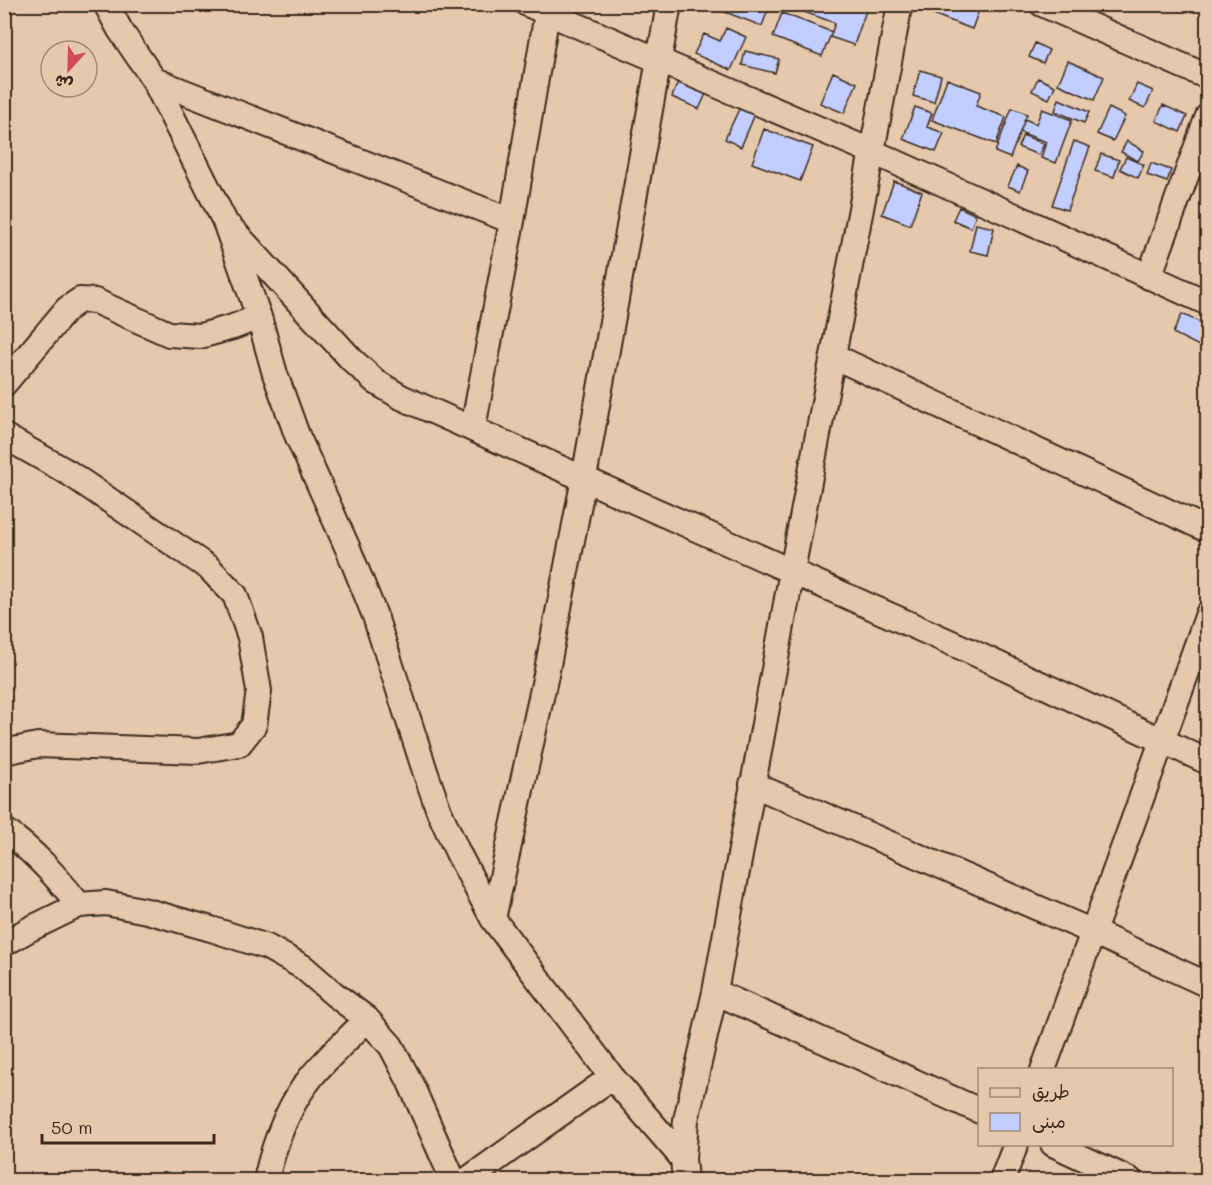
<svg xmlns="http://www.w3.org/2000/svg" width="1212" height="1185" font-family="Mali,'Playpen Sans Arabic',sans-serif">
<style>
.building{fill:#c2ceff;stroke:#3b2a1e;stroke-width:1.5}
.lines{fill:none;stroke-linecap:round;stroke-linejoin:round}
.minor-casing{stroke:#3b2a1e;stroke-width:28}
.minor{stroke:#e6c9ad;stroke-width:24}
</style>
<rect width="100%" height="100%" fill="#e6c9ad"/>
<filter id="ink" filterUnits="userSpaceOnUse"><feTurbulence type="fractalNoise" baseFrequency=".0167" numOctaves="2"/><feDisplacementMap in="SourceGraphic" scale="12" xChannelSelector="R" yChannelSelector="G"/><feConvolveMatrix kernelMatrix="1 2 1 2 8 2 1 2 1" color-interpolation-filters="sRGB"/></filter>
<g filter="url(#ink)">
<path class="building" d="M704,4H770L762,26Z
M858,4L867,8L854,45L830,37L835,23L785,5Z
M933,4H964L979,10L972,29L930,13Z
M782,13L832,32L822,56L773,37Z
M726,28L746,37L731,70L694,54L704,34L720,41Z
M1035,43L1049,50L1043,63L1029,57Z
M745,51L779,59L775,73L742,65Z
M1068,61L1104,77L1094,100L1058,84Z
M920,70L941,76L934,102L913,96Z
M833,72L857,83L844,113L820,103Z
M1038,78L1055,86L1049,99L1032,91Z
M947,79L981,92L976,106L1006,117L996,144L932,120Z
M678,82L706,94L699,109L672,97Z
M1137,84L1153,91L1145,108L1129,101Z
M1059,99L1089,112L1084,123L1055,111Z
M1163,105L1187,116L1180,132L1156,121Z
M740,107L755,114L741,147L725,139Z
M915,107L932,113L927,127L944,133L936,152L903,139Z
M1012,108L1027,114L1010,158L995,152Z
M1109,108L1125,116L1113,141L1097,134Z
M1042,109L1072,120L1056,163L1041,158L1046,142L1020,132L1025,119L1036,124Z
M764,129L813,147L800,181L752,163Z
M1023,135L1044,144L1039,155L1018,147Z
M1074,141L1090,147L1067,210L1052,205Z
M1127,141L1144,151L1138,161L1121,152Z
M1101,154L1119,160L1114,177L1095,171Z
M1126,157L1144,165L1138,178L1120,169Z
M1151,163L1171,170L1167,182L1147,175Z
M1017,166L1028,171L1020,191L1008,186Z
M894,181L922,192L910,225L882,214Z
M959,207L976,215L971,228L953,220Z
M976,224L994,228L988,255L970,251Z
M1182,314L1208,326L1199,346L1173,333Z"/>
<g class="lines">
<defs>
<path id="minor" d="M106,4L120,30L154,80L225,222L259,317L275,374L297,435L349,551L375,616L425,771L439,811L458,853L493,919L612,1077L683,1159
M527,4L873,152L1208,303
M1042,4L1208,77
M154,80L512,221
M231,228L352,360L376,382L401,397L972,652L1208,762
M1149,277L1208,116
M833,356L1208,530
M4,384L67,309L80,300L95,301L169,334L200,336L233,327L259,317
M473,428L512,221L547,13
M4,436L69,473L209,568L235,595L250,637L259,691L254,725L239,744L198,751L38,745L4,752
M752,784L1093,932L1208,985
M4,830C34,851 57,877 79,905
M493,919L547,670L584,478L669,4
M4,944L28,930L79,905L106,903L147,911L211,929L267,947L303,967L334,994L367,1019L391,1046L409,1080L453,1180
M715,992L980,1111
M1043,1070L1208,614
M1053,1144L1130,1180
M266,1180C274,1144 288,1105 312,1076C329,1056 349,1038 367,1019
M467,1180L612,1077
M685,1180L683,1159L686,1120L715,992L792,571L900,4
M1002,1180L1016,1144"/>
</defs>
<use href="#minor" class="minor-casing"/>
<use href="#minor" class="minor"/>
</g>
</g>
<rect width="1212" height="1185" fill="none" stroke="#e6c9ad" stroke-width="24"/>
<rect x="12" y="12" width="1188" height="1161" fill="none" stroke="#3b2a1e" stroke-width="2" filter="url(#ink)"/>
<rect x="978" y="1068" width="195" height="78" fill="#e6c9ad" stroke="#a28974" stroke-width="1.5"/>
<rect x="990" y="1088" width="30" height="9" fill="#e6c9ad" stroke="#a28974" stroke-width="1.5"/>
<text x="1032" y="1098" font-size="18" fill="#3b2a1e">طريق</text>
<rect x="990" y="1113" width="30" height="18" fill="#c2ceff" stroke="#a28974" stroke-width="1.5"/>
<text x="1032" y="1128" font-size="18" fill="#3b2a1e">مبنى</text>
<g transform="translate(69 69) rotate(202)"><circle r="28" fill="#e6c9ad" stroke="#a28974" stroke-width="1.5"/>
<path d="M0-4.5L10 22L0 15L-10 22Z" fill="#d1495b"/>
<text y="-9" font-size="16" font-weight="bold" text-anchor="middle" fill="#3b2a1e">ش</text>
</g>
<path d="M42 1134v9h172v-9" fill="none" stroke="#3b2a1e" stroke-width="3"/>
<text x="51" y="1134" font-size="18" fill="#3b2a1e" stroke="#e6c9ad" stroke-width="4.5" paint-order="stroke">50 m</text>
</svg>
